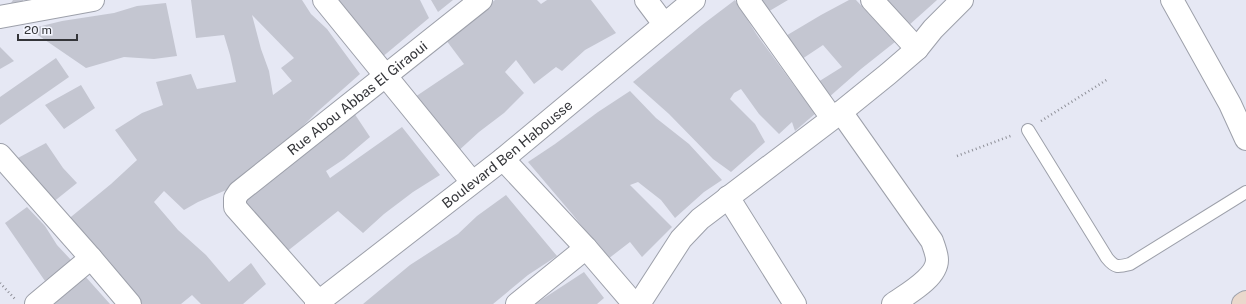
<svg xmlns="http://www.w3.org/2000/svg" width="1246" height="304" font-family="'Public Sans',sans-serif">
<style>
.building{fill:#c4c6d1;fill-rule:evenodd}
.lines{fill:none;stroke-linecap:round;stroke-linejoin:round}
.lane-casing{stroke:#9da0aa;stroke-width:14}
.street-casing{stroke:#9da0aa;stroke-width:24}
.secondary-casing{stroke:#9da0aa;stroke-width:24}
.path{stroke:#8e8f97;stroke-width:2.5;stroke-dasharray:1 3;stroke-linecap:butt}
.lane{stroke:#fff;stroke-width:12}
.street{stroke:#fff;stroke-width:22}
.secondary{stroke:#ead8cc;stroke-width:22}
.labels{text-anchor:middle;stroke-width:3.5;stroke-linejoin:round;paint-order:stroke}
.street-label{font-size:14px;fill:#343539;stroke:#f4f6ff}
</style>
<rect width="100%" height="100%" fill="#e6e8f4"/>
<path class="building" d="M13,0H23V1L11,3Z
M191,0H302L311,14L327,29L360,74L317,112L296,133L276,148L231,188L198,202L184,210L164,191L154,202L178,230L206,255L229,282L251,263L266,284L243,304H201L192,295L181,304H142L66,221L111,184L137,160L115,130L142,113L163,105L156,82L191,74L197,89L236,82L230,55L224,35L196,38ZM252,15L294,58L281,68L292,81L273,95L269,71L261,49Z
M330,0H420L429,18L381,58Z
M431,0H453L438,12Z
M495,0H537L541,4L547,0H591L616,33L585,50L562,71L556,67L534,84L516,60L505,72L524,93L504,113L479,132L456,153L412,99L464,64L443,36L472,18Z
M735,0L757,35L796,88L816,113L795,131L792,122L779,134L759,114L741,89L734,93L730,99L755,124L765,142L731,172L713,159L669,114L633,82L702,25Z
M756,0H788L766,13Z
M849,0H856L895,42L861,69L828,98L818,82L842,67L823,45L802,59L784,37L821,15Z
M887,0H937L908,26Z
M166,3L177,56L154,59L124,57L86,68L29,29L62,21L114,13L137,6Z
M0,47L14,61L0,69Z
M56,58L69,77L0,125V97Z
M81,85L95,108L64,129L45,105Z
M630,91L656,118L689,144L722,180L704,192L675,218L661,200L638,182L630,185L672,227L642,257L630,242L608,259L573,215L528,162L555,144L598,112Z
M352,110L370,137L344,159L326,171L330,178L402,127L440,175L413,192L384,214L363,233L338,211L285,253L243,200Z
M46,143L63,168L77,183L52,203L16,159Z
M506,195L557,256L528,275L493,304H363L410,265L458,234L477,216Z
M27,207L45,226L57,245L72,261L45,281L5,223Z
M584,272L604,298L597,304H535Z
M84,275L110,304H47Z"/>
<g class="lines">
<defs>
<path id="lane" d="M1028,130L1107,258C1115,268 1118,267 1130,264L1246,192"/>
<g id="street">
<path d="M324,0L472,182"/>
<path d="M646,0L664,24"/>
<path d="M748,0L832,118"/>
<path d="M872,0L917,49"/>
<path d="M1172,0L1230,104L1246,139"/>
<path d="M0,17L93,0"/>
<path d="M841,112L932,241C934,247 937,254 937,260C937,278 907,294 893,304"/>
<path d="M0,155L91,258L130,304"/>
<path d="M503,159L586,248L634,304"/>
<path d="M728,197L795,304"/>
<path id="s1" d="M319,302L235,207V198L239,192L481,0"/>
<path d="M36,304L91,258"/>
<path id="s2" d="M316,304L503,159L694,0"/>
<path d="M517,304L586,248"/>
<path d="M639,304L681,239L700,219L841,112L888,74L917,49L933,29L962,0"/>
</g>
<path id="secondary" d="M1243,304L1246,302"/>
</defs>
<use href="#lane" class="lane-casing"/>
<use href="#street" class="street-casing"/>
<use href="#secondary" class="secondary-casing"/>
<path class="path" d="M1041,121L1108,79
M957,156L1013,135
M0,283L16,300"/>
<use href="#lane" class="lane"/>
<use href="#street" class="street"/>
<use href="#secondary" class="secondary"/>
</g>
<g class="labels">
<g class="street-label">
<text dy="5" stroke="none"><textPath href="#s1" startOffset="294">Rue Abou Abbas El Giraoui</textPath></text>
<text dy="5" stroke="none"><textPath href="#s2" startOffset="243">Boulevard Ben Habousse</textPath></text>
</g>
</g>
<path d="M18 34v6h59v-6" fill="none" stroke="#343539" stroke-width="2"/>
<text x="24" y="34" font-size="12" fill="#343539" stroke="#f4f6ff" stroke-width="3" paint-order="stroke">20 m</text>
</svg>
